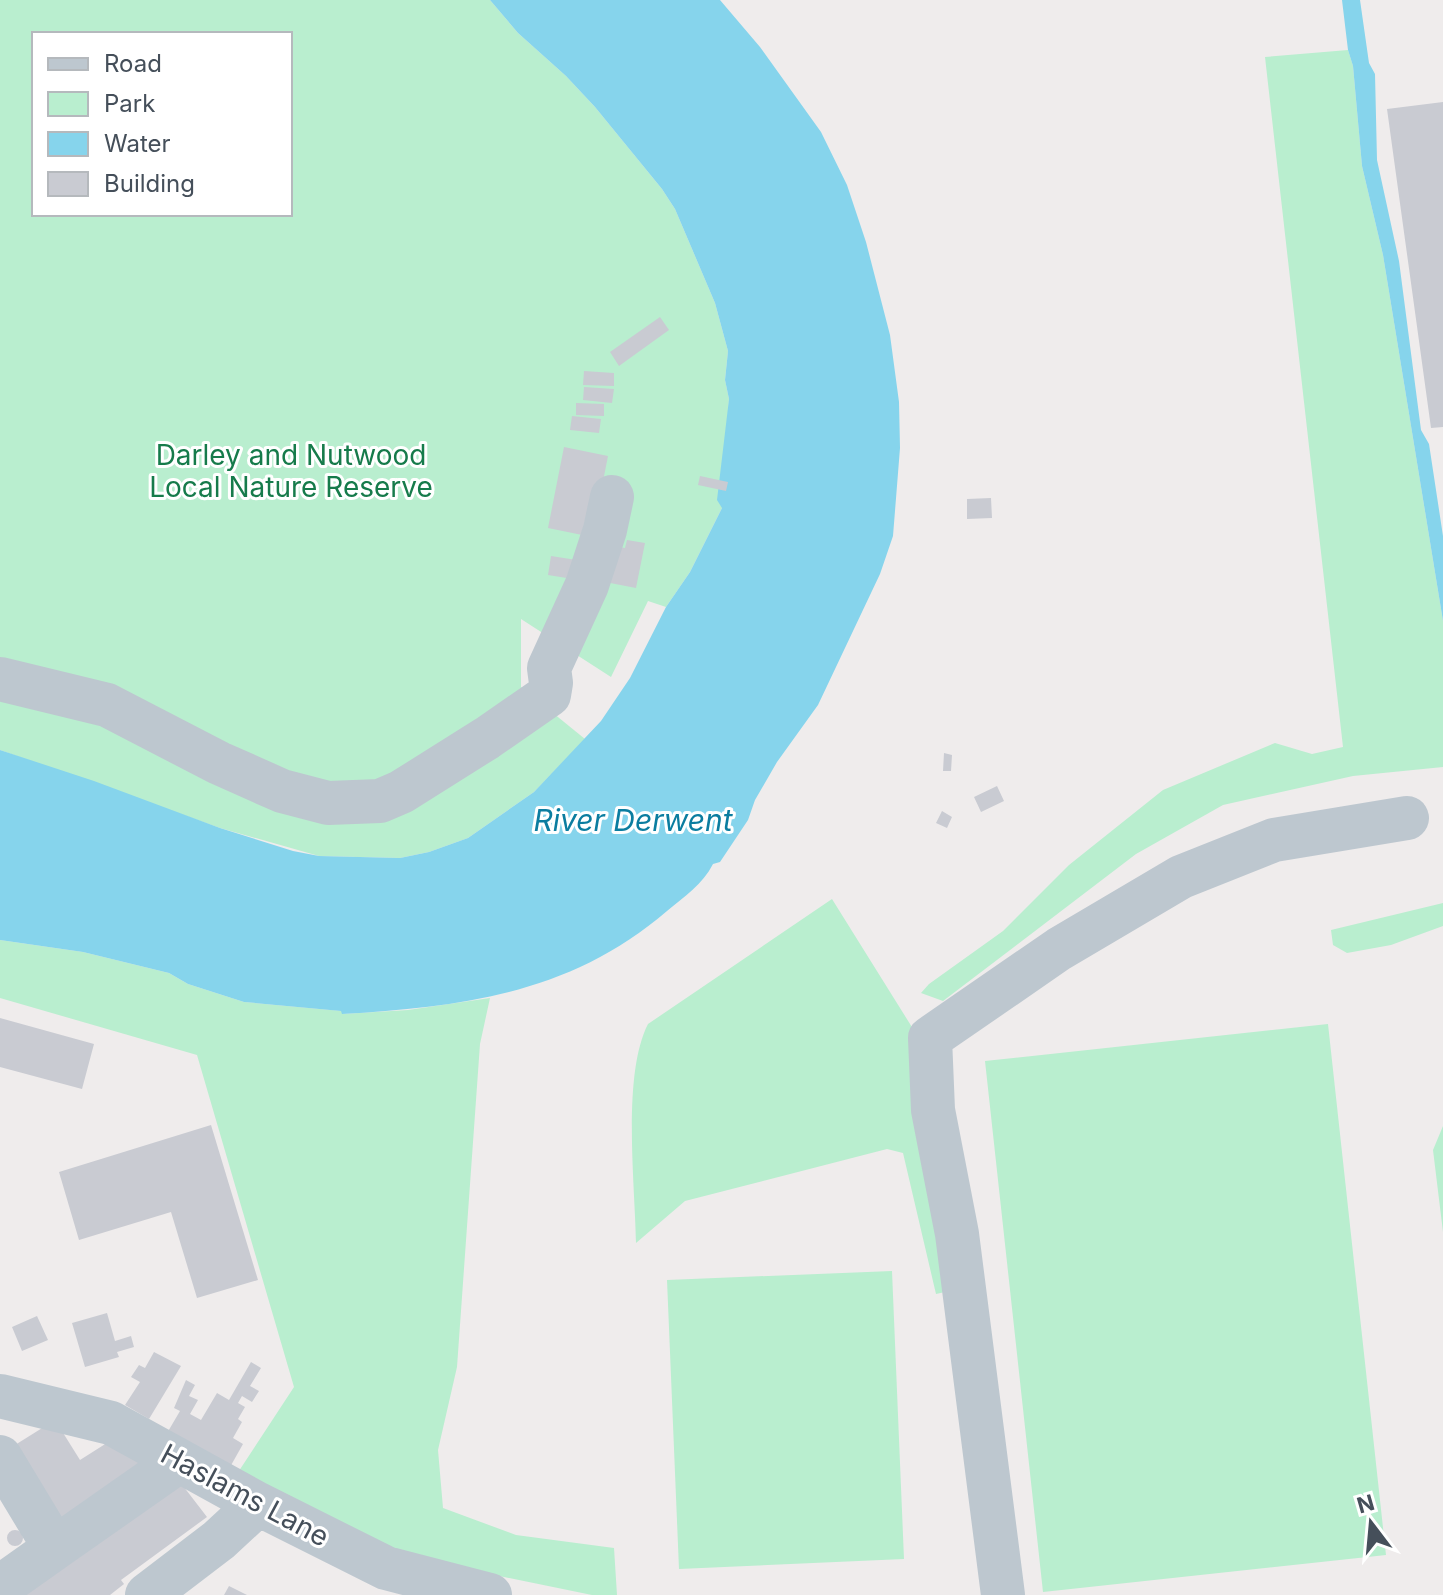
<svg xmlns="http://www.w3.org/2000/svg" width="1443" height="1595" font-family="Inter,sans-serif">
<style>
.green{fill:#b9eecf;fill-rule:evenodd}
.water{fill:#86d4ec}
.building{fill:#c9cbd2}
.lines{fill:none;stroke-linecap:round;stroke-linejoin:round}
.minor{stroke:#bdc7cf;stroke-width:44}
.labels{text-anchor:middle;stroke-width:6;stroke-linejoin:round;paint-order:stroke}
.park-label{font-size:28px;fill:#167b4b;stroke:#fff}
.street-label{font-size:28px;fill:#454f5a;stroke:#fff}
.water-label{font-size:30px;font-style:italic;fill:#0b7da0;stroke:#fff}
</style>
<rect width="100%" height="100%" fill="#efecec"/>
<path class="green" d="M0,0H490L518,33L566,76L595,107L662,189L675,209L715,303L728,351L725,380L729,399L722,508L690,572L666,607L648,601L611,677L521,619V687L585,739L534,792L468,838L429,852L400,858L319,856L220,828L0,750ZM34,34H290V214H34Z
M1348,50L1353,66L1362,166L1383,255L1443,621V767L1353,776L1223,805L1136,854L943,1001L921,993L929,984L1003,931L1069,865L1163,790L1275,743L1312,754L1343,747L1265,57Z
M832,899L915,1032L954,1290L936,1294L903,1153L887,1149L685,1201L636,1243C635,1183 622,1075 648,1024Z
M1443,903V926L1391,945L1347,953L1333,945L1331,930Z
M0,940L83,952L169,973L188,984L244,1002L342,1011L343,1014L408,1010L490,998L480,1044L457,1367L438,1450L443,1508L516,1535L614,1548L617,1595H592L417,1559L233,1480L294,1387L197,1055L0,998Z
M1328,1024L1386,1555L1043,1592L985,1061Z
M1443,1126V1232L1433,1150Z
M892,1271L904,1559L679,1569L667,1280Z"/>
<path class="water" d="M490,0H720L760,47L821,132L847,185L866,242L890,335L899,402L900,448L893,536L880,574L818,705L777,762L755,800L748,820L720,862L713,864C703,884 684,897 667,911C572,993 463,1007 342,1014L341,1011L244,1002L188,984L169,973L83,952L0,940V750L94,781L220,828L293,851L319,856L400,858L429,852L468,838L534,792L601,721L630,678L666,607L690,572L722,508L717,500L729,399L725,380L728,351L715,303L675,209L662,189L595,107L566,76L518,33Z
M1342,0H1360L1369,63L1375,74L1377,160L1399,261L1421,430L1429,444L1443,536V621L1383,255L1362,166L1353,66L1348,50Z"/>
<path class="building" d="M1443,102V427L1431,428L1387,109Z
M660,317L669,330L619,366L610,352Z
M584,371L614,373V386L583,385Z
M584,387L614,389L612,403L583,400Z
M576,403L604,404V416L576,415Z
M572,416L601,419L599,433L570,430Z
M564,447L608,456L592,537L548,528Z
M700,476L728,482L726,491L698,485Z
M991,498L992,518L967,519V499Z
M627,540L645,543L636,588L605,582L611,546L625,548Z
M551,556L583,561L579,580L548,575Z
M944,753L952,755L951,771H943Z
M997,786L1004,801L981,812L974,797Z
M942,811L952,817L947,828L936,823Z
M0,1018L94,1044L82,1089L0,1067Z
M211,1125L258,1280L197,1298L171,1212L79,1240L59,1172Z
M107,1313L115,1341L131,1336L134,1347L117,1352L119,1357L85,1367L72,1323Z
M37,1316L48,1340L22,1351L12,1327Z
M154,1352L181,1366L149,1419L125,1405L140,1382L131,1377L139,1365L145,1368Z
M251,1362L261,1368L250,1386L259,1391L252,1402L242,1396L238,1403L245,1407L238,1419L242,1422L233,1438L243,1444L225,1476L163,1440L180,1411L174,1408L186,1380L195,1385L189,1396L198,1400L190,1414L201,1420L217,1393L229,1400Z
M55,1420L80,1460L121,1434L148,1476L67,1527L15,1445Z
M177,1478L207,1517L121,1580L124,1584L110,1595H20Z
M7 1538a8 8 0 1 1 16 0a8 8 0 1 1-16 0Z
M229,1586L247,1595H224Z"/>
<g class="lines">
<path class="minor" d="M0,679L107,705L219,763L282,791L328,803L380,801L401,792L487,738L549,695L551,683L549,668L587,585L605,530L612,497
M0,1396L111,1423L258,1504L386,1568L490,1595
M0,1457L55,1548L0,1587
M55,1548L179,1461
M147,1595L219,1540L258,1504
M1003,1595L957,1234L933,1110L930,1038L1059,949L1181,877L1274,840L1407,818"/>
</g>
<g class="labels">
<g class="park-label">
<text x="291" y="465">Darley and Nutwood<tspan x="291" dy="32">Local Nature Reserve</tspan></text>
</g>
<g class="street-label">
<text transform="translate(245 1495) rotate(28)" y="10">Haslams Lane</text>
</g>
<g class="water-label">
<text x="633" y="831">River Derwent</text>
</g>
</g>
<rect x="32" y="32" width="260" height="184" fill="#ffffff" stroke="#b5b9bd" stroke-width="2"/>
<rect x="48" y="58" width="40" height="12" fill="#bdc7cf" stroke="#b5b9bd" stroke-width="2"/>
<text x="104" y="72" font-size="24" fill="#454f5a">Road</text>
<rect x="48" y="92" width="40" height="24" fill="#b9eecf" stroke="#b5b9bd" stroke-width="2"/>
<text x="104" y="112" font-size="24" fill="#454f5a">Park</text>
<rect x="48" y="132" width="40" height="24" fill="#86d4ec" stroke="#b5b9bd" stroke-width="2"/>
<text x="104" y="152" font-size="24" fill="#454f5a">Water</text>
<rect x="48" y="172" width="40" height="24" fill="#c9cbd2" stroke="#b5b9bd" stroke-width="2"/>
<text x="104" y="192" font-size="24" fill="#454f5a">Building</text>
<g transform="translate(1371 1523) rotate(344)" stroke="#ffffff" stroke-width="6" paint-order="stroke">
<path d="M0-6L14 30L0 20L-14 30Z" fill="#454f5a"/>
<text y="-12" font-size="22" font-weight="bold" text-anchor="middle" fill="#454f5a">N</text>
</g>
</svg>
